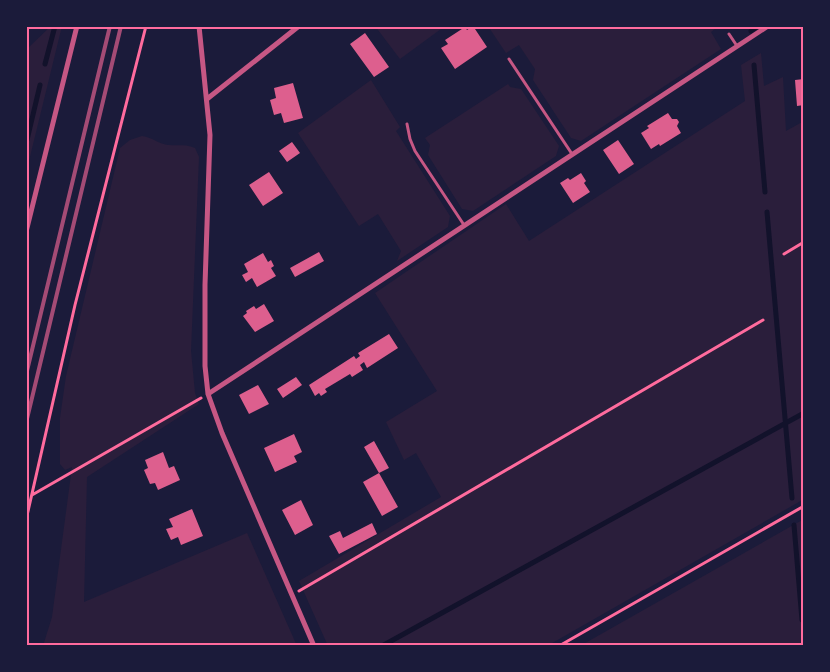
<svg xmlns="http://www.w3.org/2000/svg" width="830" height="672" font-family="'PT Sans',sans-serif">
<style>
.green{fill:#2a1e3b}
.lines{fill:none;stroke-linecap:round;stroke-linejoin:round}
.stream{stroke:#12122b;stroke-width:5}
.building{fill:#dd5f8e}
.path{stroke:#ff6b9d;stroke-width:3}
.service{stroke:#c65784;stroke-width:3}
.minor{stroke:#c65784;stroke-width:5}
.rail{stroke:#a44b75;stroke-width:4}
.neatline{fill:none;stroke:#ff6b9d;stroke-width:2}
</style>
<rect width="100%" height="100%" fill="#1b1b3a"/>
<path class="green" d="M51,26H62L26,173V50Z
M375,26H445L400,59Z
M488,26H719L711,32L721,49L581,141L571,138L533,80L535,69L519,45L506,53Z
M761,53L764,86L783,77L786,131L804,121V499L547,646H328L299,581L441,497L416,453L404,460L386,422L437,391L375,293L506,204L529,241L745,101L741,65Z
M371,80L400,127L396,131L450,216L448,227L397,261L401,251L378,214L359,226L298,133Z
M508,84L510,87L521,89L559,146L556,156L473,211L462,209L428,155L430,145L425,138Z
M142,136C152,137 158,144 168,145C178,146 186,144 195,148L199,157L191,351L195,393L199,404L87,477L84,602L247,533L297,646H43L52,617L72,467L65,470L60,464V418L66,376L120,148L130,140Z
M804,519V646H580Z"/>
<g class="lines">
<path class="stream" d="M751,31L758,26
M45,64L55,26
M754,65L765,192
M27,140L40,85
M767,212L792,498
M794,525L802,620
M382,646L804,413"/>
</g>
<path class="building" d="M473,26L487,47L455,69L441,48L448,44L445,40L465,27L467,30Z
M365,33L389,67L374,77L350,44Z
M804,79V105L797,106L795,80Z
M293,83L303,118L284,123L281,113L274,115L270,100L276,98L274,88Z
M668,113L672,119H677L679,122L677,126L681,133L660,146L659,144L651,149L641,133L649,128L647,126Z
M618,140L634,164L619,174L603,150Z
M292,142L300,153L287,162L279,151Z
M269,172L283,193L263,206L249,185Z
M581,173L586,181L584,183L590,192L573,203L560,183L568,178L570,180Z
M319,252L324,261L295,277L290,268Z
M263,253L268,262L271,260L274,266L271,268L276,276L257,287L252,278L246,282L242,275L248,272L244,264Z
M264,304L274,321L255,332L243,316L247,313L246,311L254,306L256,309Z
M389,334L398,348L367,368L364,362L360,365L363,370L352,377L350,374L325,389L327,392L321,396L319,393L315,396L309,385L354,356L356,359L360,356L358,353Z
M296,377L302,385L283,398L277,389Z
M258,385L269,404L249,414L239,395Z
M294,434L302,452L294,456L297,462L275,472L264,448Z
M374,441L389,468L379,473L364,447Z
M163,452L169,468L174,466L180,480L158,490L155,483L150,484L144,470L148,468L145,460Z
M379,473L398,507L382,516L363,482Z
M301,500L313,525L295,535L282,510Z
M192,509L203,536L181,545L178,537L171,540L166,529L173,527L169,519Z
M372,523L377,534L339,554L329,536L340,531L343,538Z"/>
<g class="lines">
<path class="path" d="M784,254L804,242
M32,495L201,398
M26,520L75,305L146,26
M299,591L763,320
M559,646L804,506"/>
<path class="service" d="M729,34L737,46
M509,59L572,154
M407,124L410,139L415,151L464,225"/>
<path class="minor" d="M199,26L210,135L205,285V366L208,394L222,433L314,646
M207,99L299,26
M26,232L77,26
M208,394L768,26"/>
<path class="rail" d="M26,375L110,26
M26,423L121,26"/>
</g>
<rect width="830" height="672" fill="none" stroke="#1b1b3a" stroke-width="55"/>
<rect x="28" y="28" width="774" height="616" class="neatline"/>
</svg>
